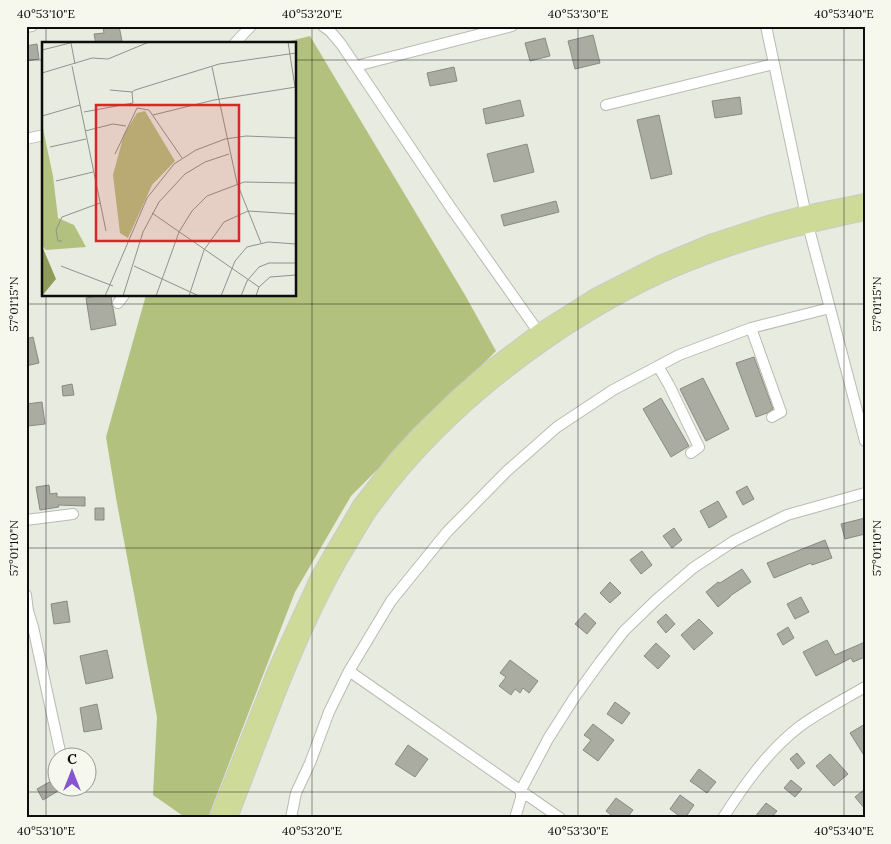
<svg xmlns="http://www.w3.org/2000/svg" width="891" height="844" font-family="Lora,serif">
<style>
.forest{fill:#b3c17f}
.building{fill:#aaaca2;stroke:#888b81}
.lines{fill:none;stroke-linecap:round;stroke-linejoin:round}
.minor-casing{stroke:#b8bbb1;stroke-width:12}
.major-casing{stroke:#cacac9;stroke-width:16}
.minor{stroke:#fff;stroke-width:10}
.major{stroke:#ceda98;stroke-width:14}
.ticks{fill:none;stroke:#0d0e0b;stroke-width:1;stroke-opacity:0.45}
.inset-road{fill:none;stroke:#90938b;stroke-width:1}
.view{fill:#d62828;fill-opacity:0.15;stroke:#d62828;stroke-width:2.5}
.inset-edge{fill:none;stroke:#0d0e0b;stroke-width:2.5}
.neatline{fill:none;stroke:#0d0e0b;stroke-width:2}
.ticks-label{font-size:12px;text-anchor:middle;fill:#0d0e0b}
</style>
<rect width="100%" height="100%" fill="#e8ebe0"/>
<path class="forest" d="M310,36L465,295L496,351L351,496L295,592L208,818H186L153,795L157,717L116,498L106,437L146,295H295V44H278Z"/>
<path class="building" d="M109,26H119L122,41L107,44H96L94,34L104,33L103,27Z
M593,35L600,63L575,69L568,41Z
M545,38L550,56L530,61L525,43Z
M37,44L39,59L26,61V46Z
M454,67L457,81L430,86L427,73Z
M740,97L742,114L715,118L712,101Z
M520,100L524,116L486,124L483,109Z
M659,115L672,174L651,179L637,120Z
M527,144L534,172L494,182L487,154Z
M556,201L559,212L504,226L501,215Z
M104,295H111L112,305L113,308L116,325L91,330L86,298Z
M33,337L39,363L26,366V339Z
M754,357L773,409L767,413L756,417L736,363Z
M703,378L729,429L706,441L680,389Z
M72,384L74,395L63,396L62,386Z
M661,398L689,446L671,457L643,409Z
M42,402L45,424L28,426L26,404Z
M49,485L50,494L57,493V497H85V506L58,505L59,507L40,510L36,487Z
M747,486L754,499L743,505L736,492Z
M718,501L727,517L709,528L700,511Z
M95,508H104V520H95Z
M865,518V534L845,539L841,524Z
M674,528L682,540L672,548L663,536Z
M825,540L832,558L812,565L811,563L774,578L767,563Z
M642,551L652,565L641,574L630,560Z
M742,569L751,582L730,596V597L718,607L706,592L718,582L720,583Z
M610,582L621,593L610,603L600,593Z
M801,597L809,612L795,619L787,604Z
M67,601L70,622L54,624L51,604Z
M585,613L596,623L587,634L575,624Z
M666,614L675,624L666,633L657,622Z
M699,619L713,633L694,650L681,635Z
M788,627L794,638L783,645L777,634Z
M827,640L835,655L865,642V657L853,662L851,658L816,676L803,652Z
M656,643L670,656L658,669L644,656Z
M107,650L113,678L86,684L80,656Z
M510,660L538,681L529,693L523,688L520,693L515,689L511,695L499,686L506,677L500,673Z
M615,702L630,713L622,724L607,714Z
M97,704L102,729L84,732L80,708Z
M593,724L614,740L598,761L583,750L591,740L584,735Z
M865,724V757L850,733Z
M408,745L428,759L415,777L395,764Z
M797,753L805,763L798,769L790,759Z
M830,754L848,774L834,786L816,766Z
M699,769L716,782L707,793L690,781Z
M791,780L802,789L795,797L784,788Z
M51,781L58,791L43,800L37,789Z
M865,789V809L855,797Z
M680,795L694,805L685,818H682L670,809Z
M616,798L633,810L627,818H615L606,811Z
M766,803L777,811L771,818H754Z"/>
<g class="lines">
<defs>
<path id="minor" d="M323,26L330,31L341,44L451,208L542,337
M766,26L808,225L865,441
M26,27L32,26
M234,44L251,26
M356,66L512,26
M606,105L774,64
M26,139L44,135
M118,303L124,295
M751,328L781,412L772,417
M658,366L669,385L699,447L691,453
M26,520L73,514
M26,595L28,611L33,627L61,756
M349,671L560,818
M291,818L296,793L310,763L329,712L349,671L391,601L447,532L507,471L557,427L613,390L679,355L751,328L830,308
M515,818L521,798V790L548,739L574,698L600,662L624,631L656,600L693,568L734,541L787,515L865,493
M723,818C744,785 768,751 799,727C819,712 843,700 865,687"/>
<path id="major" d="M217,818L276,668L318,577L360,505L396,459L420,433L456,398L489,369L538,332L595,296L660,263L713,241L768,223L805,213L865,201
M230,818C264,731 294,641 340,560C350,544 359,527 369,512C422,438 490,378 566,328C605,303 646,280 690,263C746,240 805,226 865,213"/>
</defs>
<use href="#minor" class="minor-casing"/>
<use href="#major" class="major-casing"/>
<use href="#minor" class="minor"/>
<use href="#major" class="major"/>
</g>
<path class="ticks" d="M46,26V44M312,26V818M578,26V818M844,26V818M26,60H44M295,60H865M46,295V818M26,304H865M26,548H865M26,792H865"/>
<g transform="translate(42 42)">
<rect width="254" height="254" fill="#e8ebe0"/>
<path d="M103,69L133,119L110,143L86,196L78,191L71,133L82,92L95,71ZM0,82L11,134L16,176L32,183L44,205L4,208L0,204Z" fill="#b3c17f"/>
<path d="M0,204L14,237L0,254Z" fill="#8d9a59"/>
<path class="inset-road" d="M246,0L253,45M29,1L33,22M0,8L28,1M30,24L64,189M170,25L195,141L219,201M0,31L50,16L66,17L107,0M68,48L90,50M91,61L90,50L93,48L177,22L254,11M95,66L107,68L140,116M42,70L91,61M111,73L172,58L254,45M0,74L38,63M43,89L71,82L84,84M8,105L44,97M73,112L95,66M14,139L51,130M110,171L217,245M20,199H16L14,188L20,175L58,161M19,224L71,244M92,224L157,254M63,254L105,156L132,122L154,108L183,97L204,94L254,96M81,254L101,190L117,160L143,132L163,120L187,112M114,254L137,190L150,169L165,154L202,140L254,141M147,254L162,208L182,180L206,169L254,172M179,254L193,219L205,205L226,200L254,202M199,254L205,239L217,225L227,221H254M214,254L217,245L228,235L254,233"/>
<path class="view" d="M54,63H197V199H54Z"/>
<rect width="254" height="254" class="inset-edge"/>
</g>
<rect width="891" height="844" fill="none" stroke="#f6f8ed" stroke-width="55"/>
<g transform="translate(72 772)"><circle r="24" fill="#f6f8ed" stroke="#999a93"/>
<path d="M0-4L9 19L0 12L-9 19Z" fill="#8556cf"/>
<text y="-8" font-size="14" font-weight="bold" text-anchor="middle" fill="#0d0e0b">С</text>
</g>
<rect x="28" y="28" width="836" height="788" class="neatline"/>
<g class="ticks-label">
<text x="46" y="18">40°53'10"E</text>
<text x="312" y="18">40°53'20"E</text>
<text x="578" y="18">40°53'30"E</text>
<text x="844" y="18">40°53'40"E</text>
<text transform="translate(14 304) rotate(-90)" y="4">57°01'15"N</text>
<text transform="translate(877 304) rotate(-90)" y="4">57°01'15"N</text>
<text transform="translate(14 548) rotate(-90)" y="4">57°01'10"N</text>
<text transform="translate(877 548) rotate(-90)" y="4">57°01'10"N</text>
<text x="46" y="835">40°53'10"E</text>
<text x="312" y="835">40°53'20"E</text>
<text x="578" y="835">40°53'30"E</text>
<text x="844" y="835">40°53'40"E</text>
</g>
</svg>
